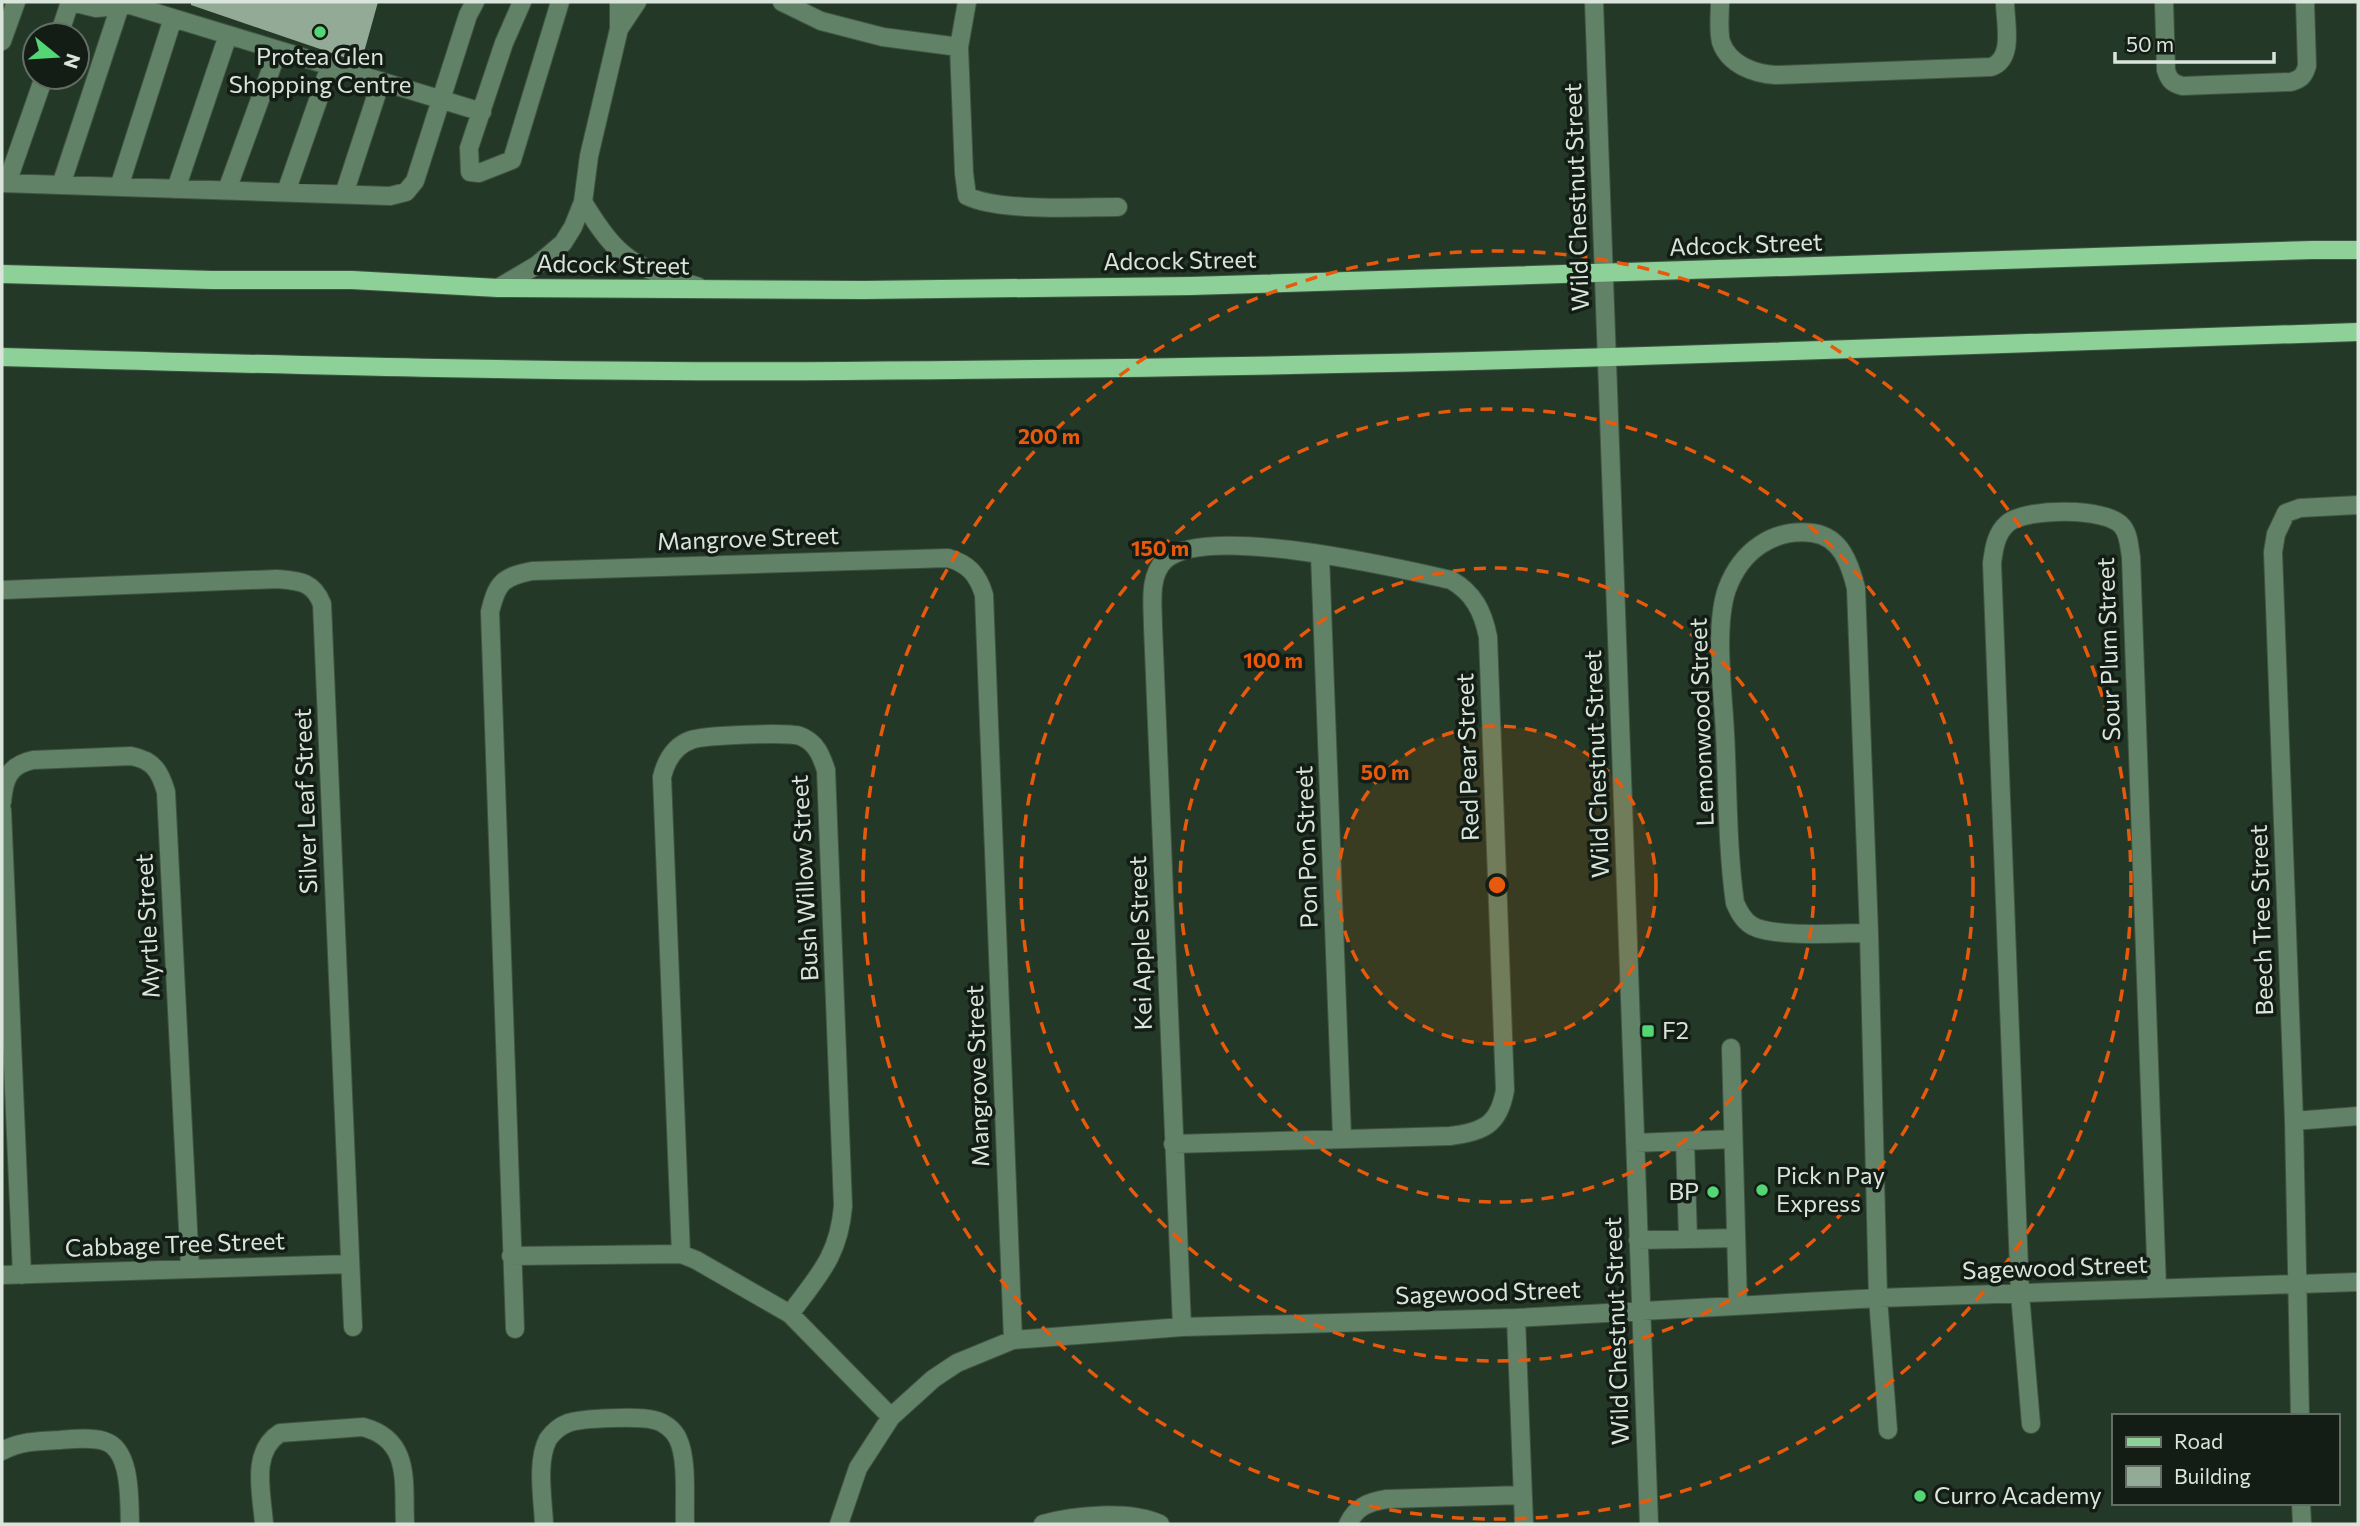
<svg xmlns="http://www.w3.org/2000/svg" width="2360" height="1526" font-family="Commissioner,sans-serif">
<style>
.building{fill:#93ab96}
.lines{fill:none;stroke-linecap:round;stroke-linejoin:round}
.minor-casing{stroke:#405443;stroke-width:20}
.major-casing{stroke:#405443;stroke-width:20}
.minor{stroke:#618266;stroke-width:18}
.major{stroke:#8dd198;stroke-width:18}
.ring{fill:none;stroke:#e8590c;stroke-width:3.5;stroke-dasharray:12 9}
.poi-dot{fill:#53d673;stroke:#131d15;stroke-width:2.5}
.labels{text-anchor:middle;stroke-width:7;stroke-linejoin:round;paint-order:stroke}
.poi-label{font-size:24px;fill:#d9e5da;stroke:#131d15;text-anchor:start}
.street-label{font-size:24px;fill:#d9e5da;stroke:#131d15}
.centre{fill:#e8590c;stroke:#131d15;stroke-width:3.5}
.ring-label{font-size:21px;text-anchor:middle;font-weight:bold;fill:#e8590c;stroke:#131d15;stroke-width:7;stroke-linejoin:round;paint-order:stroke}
</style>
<rect width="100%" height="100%" fill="#233826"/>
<path class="building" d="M191,2H378L361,63L191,5Z"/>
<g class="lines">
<defs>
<path id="minor" d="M72,2L96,8L130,5L482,112
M522,2L504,43L469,148L470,172L479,173L512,160L560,2
M782,2L821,21L883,37L959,47
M967,2L959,47L964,173L967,196C1000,212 1079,207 1118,207
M1594,2L1649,1524
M1720,2C1720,14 1718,30 1721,42C1729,65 1755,74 1776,75L1991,67C2015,59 2005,22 2005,2
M2164,2L2166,70C2169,80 2172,83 2182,86L2291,82C2301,79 2304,76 2307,66L2305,2
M619,29L637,2
M59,35L70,2
M2,41L16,2
M2,183L390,196L406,192L415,181L468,15L475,2
M7,183L44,77
M61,185L120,6
M119,187L173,18
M176,189L228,35
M227,190L278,50
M286,192L330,66
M344,194L381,81
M583,202C620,263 634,266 699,287
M498,288L537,265L563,243L573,227L583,202L589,156L619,29V2
M1320,555L1342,1137
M2,590L277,579C299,581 313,581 322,604L353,1327
M2,802C4,779 9,765 33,760L131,756C153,760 160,771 166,792L190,1268
M2,810L22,1275
M1869,933C1843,933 1770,938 1751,925C1743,920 1739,912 1735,903C1727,847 1728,789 1725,733C1723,693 1714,626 1727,589C1741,551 1773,528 1813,533C1841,537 1850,564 1856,588L1869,933L1878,1298L1888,1430
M1731,1048L1738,1305
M2294,1121L2358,1116
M1685,1141L1688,1239
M1635,1143L1733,1139
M1173,1144L1450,1136C1483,1132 1499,1125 1505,1090L1488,637C1483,612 1474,593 1451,580C1397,568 1207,523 1165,560C1148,576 1153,606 1153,627L1182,1327
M1638,1240L1736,1238
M681,1254L662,777C666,761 674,746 691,740C705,735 787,732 800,736C816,742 821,755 826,770L843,1206C839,1256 818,1276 790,1314
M511,1256L681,1254L696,1260L790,1314L891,1417
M2,1275L350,1264
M1516,1318L1524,1524
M515,1329L490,612C497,582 503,577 532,571L948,558C969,564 978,575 984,595L1013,1340
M2300,1416L2294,1121L2273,552L2276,534L2286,513L2300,508L2358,505
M2031,1424L2020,1294L1992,563C1994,548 1996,533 2008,523C2026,508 2107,507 2122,526C2129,534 2129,546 2131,557L2157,1288
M2,1451C21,1441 39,1441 60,1440C74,1439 90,1437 104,1441C132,1449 129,1501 130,1524
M2301,1503L2302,1524
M264,1524C262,1494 250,1452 280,1433L363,1427C412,1440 403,1483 405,1524
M544,1524C543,1499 536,1462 548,1439C553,1432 560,1426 568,1423C582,1418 639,1416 654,1420C664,1422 674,1430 678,1439C688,1460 684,1501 685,1524
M839,1524L858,1468L891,1417L933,1379L957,1363L1013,1340L1182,1327L1516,1318L1878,1298L2358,1282
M1043,1524C1074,1515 1130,1510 1160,1524
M1348,1524C1356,1507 1368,1502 1387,1499L1523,1495"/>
<path id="major" d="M2,274L212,280H352L498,288L864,290L1191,286L2312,250H2358
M2,357C282,365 562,373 843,371C1099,369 1356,365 1612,357C1861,349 2110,339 2358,332"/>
</defs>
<use href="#minor" class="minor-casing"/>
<use href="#major" class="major-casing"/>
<use href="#minor" class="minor"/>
<use href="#major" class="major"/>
</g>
<circle cx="1497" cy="885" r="159" fill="#e8590c" fill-opacity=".12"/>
<g class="ring">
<circle cx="1497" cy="885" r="159"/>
<circle cx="1497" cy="885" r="317"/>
<circle cx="1497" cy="885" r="476"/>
<circle cx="1497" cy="885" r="634"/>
</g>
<g class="poi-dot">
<circle cx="320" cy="32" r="7"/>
<rect x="1641" y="1024" width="14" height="14" rx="3.5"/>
<circle cx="1762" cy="1190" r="7"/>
<circle cx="1713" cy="1192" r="7"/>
<circle cx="1920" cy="1496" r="7"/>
</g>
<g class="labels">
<g class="poi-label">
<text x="320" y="65" text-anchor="middle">Protea Glen<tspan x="320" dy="28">Shopping Centre</tspan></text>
<text x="1662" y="1039">F2</text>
<text x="1776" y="1184">Pick n Pay<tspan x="1776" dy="28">Express</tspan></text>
<text x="1699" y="1200" text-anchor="end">BP</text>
<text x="1934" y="1504">Curro Academy</text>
</g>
<g class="street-label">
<text transform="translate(1577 197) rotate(-92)" y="8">Wild Chestnut Street</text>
<text transform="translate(1746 245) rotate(-2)" y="8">Adcock Street</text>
<text transform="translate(1180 261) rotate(-1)" y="8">Adcock Street</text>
<text transform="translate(613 265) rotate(1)" y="8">Adcock Street</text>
<text transform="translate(748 539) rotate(-2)" y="8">Mangrove Street</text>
<text transform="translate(2109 649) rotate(-92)" y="8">Sour Plum Street</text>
<text transform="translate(1702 722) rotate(-92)" y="8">Lemonwood Street</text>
<text transform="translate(1468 757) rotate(-92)" y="8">Red Pear Street</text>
<text transform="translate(1597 764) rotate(-92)" y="8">Wild Chestnut Street</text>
<text transform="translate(306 801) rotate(-92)" y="8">Silver Leaf Street</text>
<text transform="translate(1307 847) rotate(-92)" y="8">Pon Pon Street</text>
<text transform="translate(805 878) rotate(-93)" y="8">Bush Willow Street</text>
<text transform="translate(2262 920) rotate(-92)" y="8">Beech Tree Street</text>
<text transform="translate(148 926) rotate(-93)" y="8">Myrtle Street</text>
<text transform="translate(1141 943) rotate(-92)" y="8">Kei Apple Street</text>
<text transform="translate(978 1076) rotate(-92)" y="8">Mangrove Street</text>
<text transform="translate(175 1245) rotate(-2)" y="8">Cabbage Tree Street</text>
<text transform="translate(2055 1268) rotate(-2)" y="8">Sagewood Street</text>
<text transform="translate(1488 1293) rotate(-2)" y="8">Sagewood Street</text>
<text transform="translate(1617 1331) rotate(-92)" y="8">Wild Chestnut Street</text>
</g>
</g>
<circle cx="1497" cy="885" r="10" class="centre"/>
<g class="ring-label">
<text x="1049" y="444">200 m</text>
<text x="1160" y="556">150 m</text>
<text x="1273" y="668">100 m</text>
<text x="1385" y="780">50 m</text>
</g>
<rect width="2360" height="1526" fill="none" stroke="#d9e5da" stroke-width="7"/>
<rect x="2112" y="1414" width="228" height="91" fill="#131d15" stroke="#626d64" stroke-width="2"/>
<rect x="2126" y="1437" width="35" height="10" fill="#8dd198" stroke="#626d64" stroke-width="2"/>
<text x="2174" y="1449" font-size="21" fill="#d9e5da">Road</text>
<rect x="2126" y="1466" width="35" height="21" fill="#93ab96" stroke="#626d64" stroke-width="2"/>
<text x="2174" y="1484" font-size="21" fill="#d9e5da">Building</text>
<g transform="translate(56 56) rotate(108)"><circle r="33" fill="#131d15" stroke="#626d64" stroke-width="2"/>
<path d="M0-5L12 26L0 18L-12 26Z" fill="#53d673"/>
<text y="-10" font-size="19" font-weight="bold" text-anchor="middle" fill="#d9e5da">N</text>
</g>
<path d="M2115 52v10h159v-10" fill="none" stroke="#d9e5da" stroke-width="3.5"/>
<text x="2126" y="52" font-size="21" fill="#d9e5da" stroke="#131d15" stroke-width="5" paint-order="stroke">50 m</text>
</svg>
